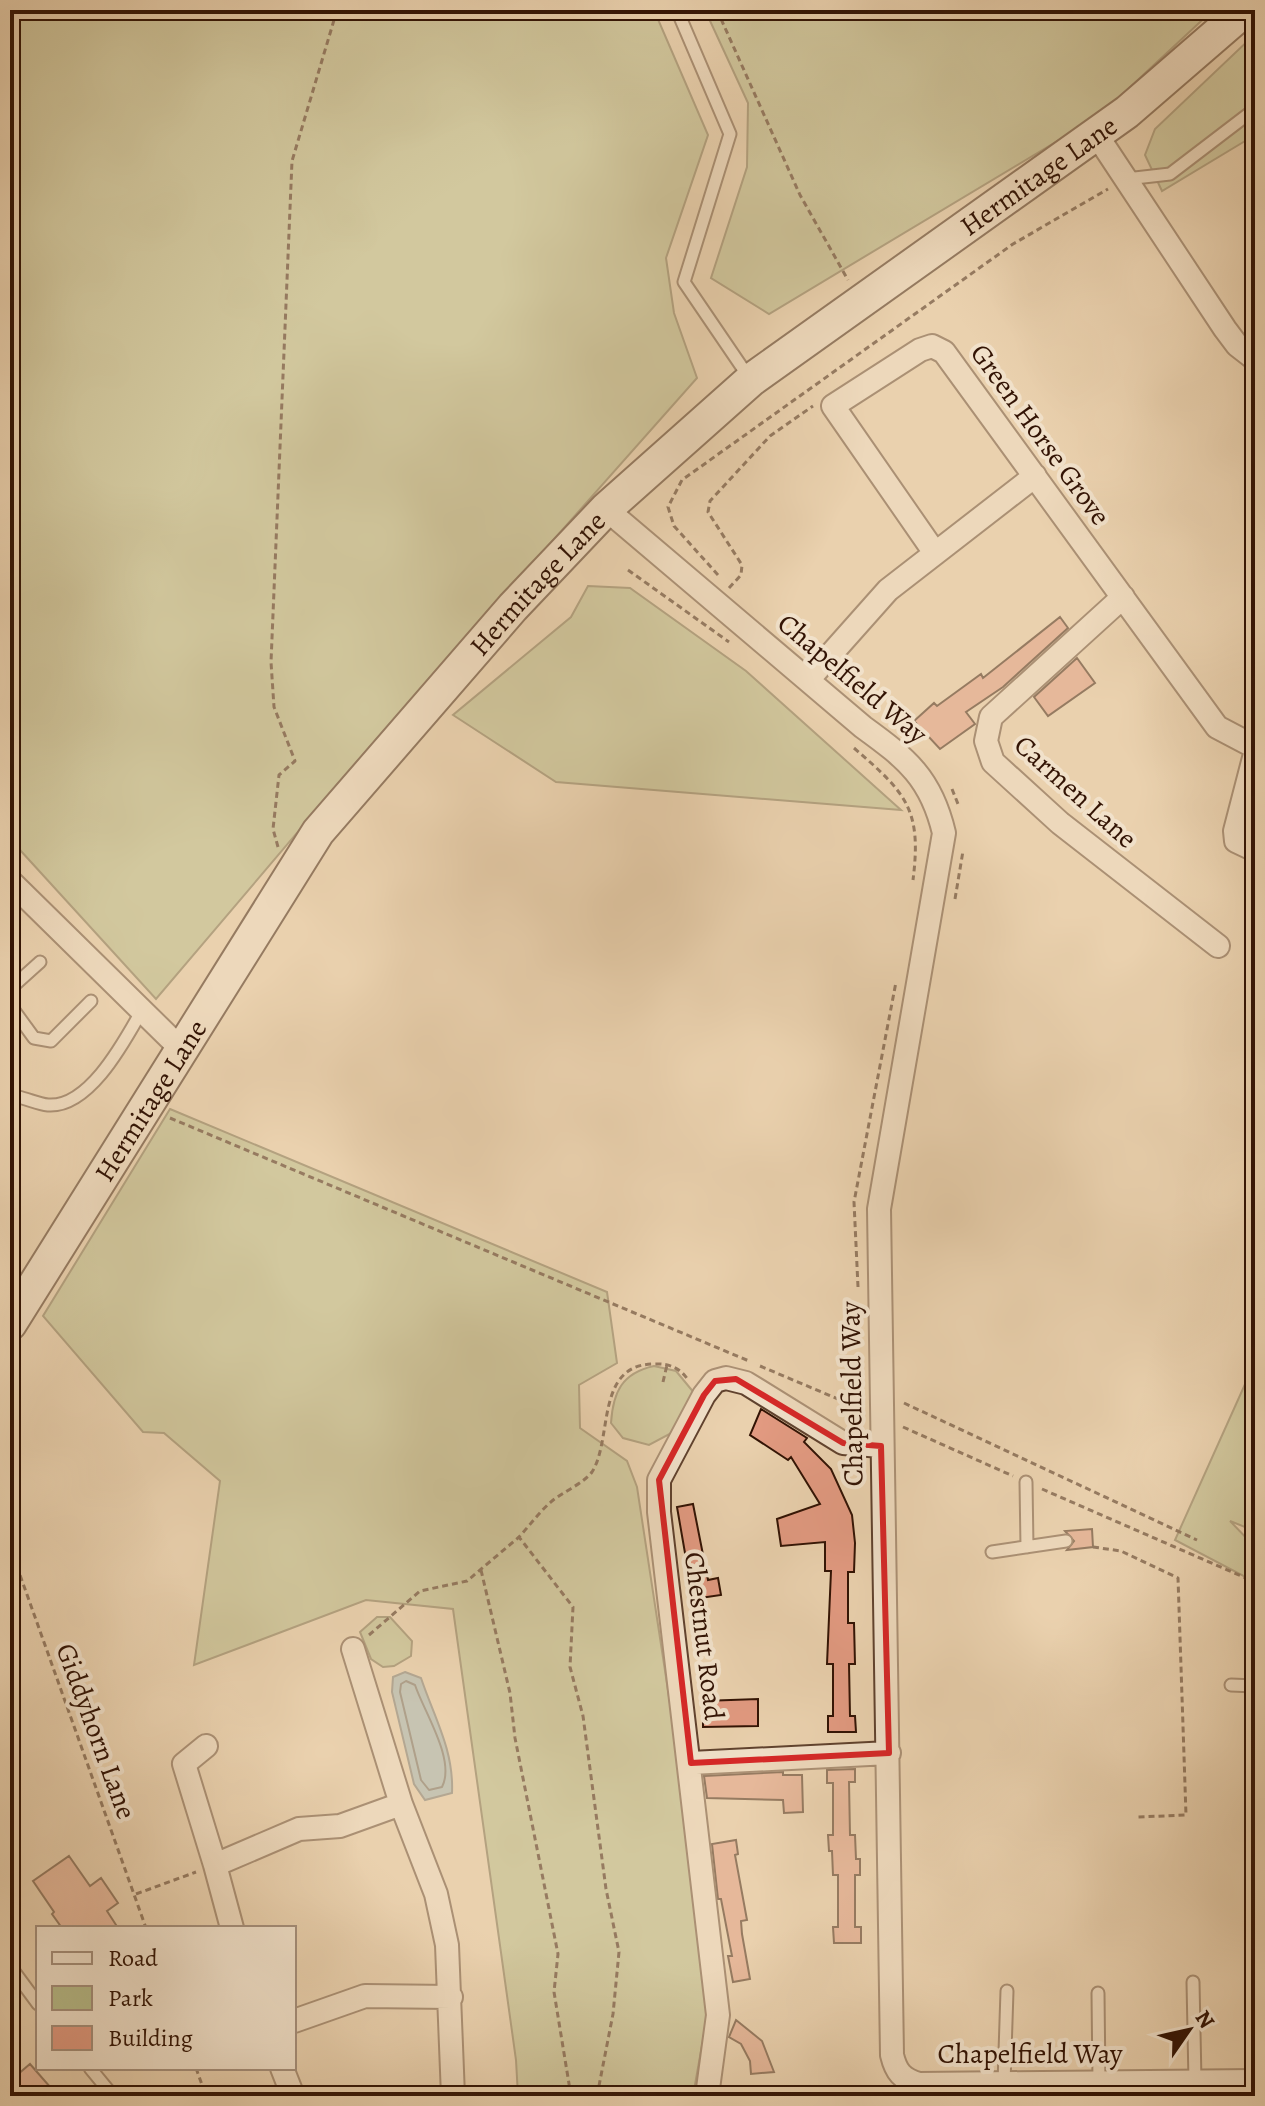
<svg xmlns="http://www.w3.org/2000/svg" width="1265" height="2106" font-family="Alegreya,serif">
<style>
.green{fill:#b7bc8a;stroke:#746847;stroke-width:2}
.water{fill:#9eb4b6;stroke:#73746f;stroke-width:2}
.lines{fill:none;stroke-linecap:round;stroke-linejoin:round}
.shore{stroke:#68645d;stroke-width:2}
.building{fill:#e29a81;stroke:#321304;stroke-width:2}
.lane-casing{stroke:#60422e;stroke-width:15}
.street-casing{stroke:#60422e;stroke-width:26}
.secondary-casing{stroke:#321304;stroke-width:36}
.path{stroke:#321304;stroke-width:3;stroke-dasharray:6 4;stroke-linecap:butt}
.lane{stroke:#f1e1ca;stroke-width:11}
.street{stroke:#f1e1ca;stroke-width:22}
.secondary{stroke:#f1e1ca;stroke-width:32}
.marked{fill:none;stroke:#d62828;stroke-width:6;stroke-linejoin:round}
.labels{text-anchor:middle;stroke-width:8;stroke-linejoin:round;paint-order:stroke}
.street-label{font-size:28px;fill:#321304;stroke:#f1e1ca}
</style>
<rect width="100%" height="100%" fill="#ead1ae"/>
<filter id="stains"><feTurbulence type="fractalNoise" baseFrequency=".0025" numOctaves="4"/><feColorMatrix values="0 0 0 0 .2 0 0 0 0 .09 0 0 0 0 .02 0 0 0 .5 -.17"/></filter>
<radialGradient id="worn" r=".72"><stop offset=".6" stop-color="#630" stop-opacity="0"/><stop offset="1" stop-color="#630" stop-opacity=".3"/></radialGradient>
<path class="green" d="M10,10H654L708,135L666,258L674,313L697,378L375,741L156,999L10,839Z
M705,10H1213L1099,116L769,314L711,278L747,167L748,103Z
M1255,34V135L1162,191L1145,155L1155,129Z
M588,586L630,588L746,671L901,810L556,782L453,715L571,617Z
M170,1109L607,1292L617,1363L579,1385L580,1428L627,1461L637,1487L692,1848L707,2017L693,2096H518L516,2060L453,1609L366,1600L194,1665L220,1481L164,1433L143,1432L43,1316Z
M1255,1362V1531L1230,1521L1255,1547L1253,1581L1175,1540Z
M654,1366L676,1371L695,1394L679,1429L649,1445L623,1438L611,1423C613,1392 622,1373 654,1366Z
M377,1617H390L412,1641L411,1656L394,1666L383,1667L371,1659L360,1632Z"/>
<path class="water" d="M405,1672L421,1678C434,1717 454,1750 452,1793L425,1800L414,1784L392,1692L393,1677Z"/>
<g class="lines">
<path class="shore" d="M406,1681L415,1685C424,1712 456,1760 442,1787L429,1790L421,1780L400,1692L401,1684Z"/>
</g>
<path class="building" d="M1060,617L1068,628L1003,687L966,712L975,724L940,749L914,721L934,703L937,706L981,674L983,678Z
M1077,658L1095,683L1048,716L1034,697Z
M761,1409L807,1438L804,1442L831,1469L852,1515L855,1543L854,1572H848V1623H854L855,1664H849L850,1716H855L856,1732H828V1716H833V1664H827L831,1571H825V1542L781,1546L777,1519L820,1504L791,1457L788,1460L750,1435Z
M693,1504L708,1580L718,1578L721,1595L693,1599L677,1507Z
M1092,1529L1093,1547L1067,1550L1074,1541L1065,1531Z
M758,1699V1726L703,1727V1701Z
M855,1769V1782H849L850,1835H855L856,1859H860V1875H855V1927H861V1943H834L833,1927H838V1875H833L832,1851H829L828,1835H833V1783H827V1770Z
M783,1772V1775H802L803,1812L784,1813L783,1800L707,1798L704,1776Z
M736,1840L738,1854L735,1855L747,1920L741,1921L742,1934L750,1979L733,1982L728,1956H732L721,1899H718L712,1844Z
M69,1856L90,1886L101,1878L118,1903L107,1911L118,1928H62L52,1914L54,1912L33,1881Z
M736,2020L762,2041L774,2072L751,2074L750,2061L741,2044L729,2037Z
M30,2064L58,2096H10V2081Z"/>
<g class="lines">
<defs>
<path id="lane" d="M677,10L730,134L684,282L750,379
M1126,179L1170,174L1255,109
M10,989L40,962
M10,1005L34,1038L51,1041L91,1001
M10,1101L18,1097C28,1099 38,1104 48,1105C89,1108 124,1042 141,1012
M1026,1482L1027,1547
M992,1552L1066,1541
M1231,1685L1255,1686
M10,1966L38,2004
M1193,1982L1195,2081
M1098,1993L1099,2082
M90,2068L113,2096
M1004,2083L1007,1991"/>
<path id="street" d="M1096,134L1225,329L1237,345L1255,359
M606,509L863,727C907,759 931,778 944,833L879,1209L892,2055C896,2072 902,2079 919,2084L1255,2081
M935,553L833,406L920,350L932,346L944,352L1217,727L1255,747
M1123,597L991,717L986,741L993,762L1060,823L1218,946
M808,680L888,590L1035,476
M1255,754L1235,831L1236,841L1255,850
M10,881L180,1048
M353,1649L401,1804L436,1894L447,1945L453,2096
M206,1746L184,1764L215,1865
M691,1763L889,1753
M232,1928L215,1865L299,1829L340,1826L401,1804
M294,2021L365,1996L451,1997
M282,2068L293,2096
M707,2096L718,2015L659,1512V1480L704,1395L715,1381L726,1378L746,1383L843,1443L881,1446"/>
<g id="secondary">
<path id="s1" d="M10,1324L318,832L513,607L606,509L751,380L1127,112L1245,10"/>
</g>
</defs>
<use href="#lane" class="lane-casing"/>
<use href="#street" class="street-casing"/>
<use href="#secondary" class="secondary-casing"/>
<path class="path" d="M717,10L800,195L848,280
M628,570L729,642
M718,575L674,526L668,507L682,480L1013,244L1108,189
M729,588L741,575L742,565L708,512L710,501L770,436L813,406
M854,748C906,793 922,809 913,880
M952,789L958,804
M278,847L273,829L279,775L295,761L274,707L271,662L292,161L337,10
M955,899L963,851
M170,1118L749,1361
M858,1287L854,1202L896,982
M760,1366L864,1410
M663,1382L667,1365
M904,1403L1197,1540
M903,1427L1013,1476
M1042,1489L1255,1582
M1249,1529L1247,1534L1255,1538
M10,1547L146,1928
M1093,1547L1121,1551L1178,1578L1186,1815L1138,1817
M481,1570L510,1693L515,1738L558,1954L554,1992L571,2096
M369,1635L420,1591L467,1581L519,1537
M136,1894L196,1872
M196,2068L206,2096
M597,2096L613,2014L619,1952L606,1889L583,1716L570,1667L573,1607L519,1537C530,1525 540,1511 552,1501C563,1492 584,1483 592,1472C613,1439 595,1365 653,1364C670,1363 680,1368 689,1381"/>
<use href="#lane" class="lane"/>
<use href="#street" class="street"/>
<use href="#secondary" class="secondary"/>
</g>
<path d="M0 0H1265V2106H0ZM736,1379L843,1443L881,1446L889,1753L691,1763L659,1480L704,1395L715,1381Z" fill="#ead1ae" fill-opacity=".55" fill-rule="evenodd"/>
<path class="marked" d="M736,1379L843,1443L881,1446L889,1753L691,1763L659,1480L704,1395L715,1381Z"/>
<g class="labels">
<g class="street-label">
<text dy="10" stroke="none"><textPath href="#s1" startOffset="1560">Hermitage Lane</textPath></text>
<text transform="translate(1041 434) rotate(54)" y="10">Green Horse Grove</text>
<text dy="10" stroke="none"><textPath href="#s1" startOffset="912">Hermitage Lane</textPath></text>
<text transform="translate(853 678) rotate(40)" y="10">Chapelfield Way</text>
<text transform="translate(1076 791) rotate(42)" y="10">Carmen Lane</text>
<text dy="10" stroke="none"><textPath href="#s1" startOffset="264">Hermitage Lane</textPath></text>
<text transform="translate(851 1394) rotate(-91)" y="10">Chapelfield Way</text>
<text transform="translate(705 1636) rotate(83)" y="10">Chestnut Road</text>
<text transform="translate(97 1731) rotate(70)" y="10">Giddyhorn Lane</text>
<text x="1030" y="2063">Chapelfield Way</text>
</g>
</g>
<rect width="1265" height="2106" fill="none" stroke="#ead1ae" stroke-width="40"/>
<rect x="12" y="12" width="1241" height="2082" fill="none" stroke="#321304" stroke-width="4"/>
<rect x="20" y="20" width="1225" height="2066" fill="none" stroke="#321304" stroke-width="2"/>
<rect x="36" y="1926" width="260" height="144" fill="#f1e1ca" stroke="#a58f7b" stroke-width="2"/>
<rect x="52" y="1952" width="40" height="12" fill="#f1e1ca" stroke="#a58f7b" stroke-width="2"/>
<text x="108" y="1966" font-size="24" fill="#321304">Road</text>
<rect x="52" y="1986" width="40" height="24" fill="#b7bc8a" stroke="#a58f7b" stroke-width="2"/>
<text x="108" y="2006" font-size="24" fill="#321304">Park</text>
<rect x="52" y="2026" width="40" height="24" fill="#e29a81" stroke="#a58f7b" stroke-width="2"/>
<text x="108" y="2046" font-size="24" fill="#321304">Building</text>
<g transform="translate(1189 2030) rotate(56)" stroke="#f1e1ca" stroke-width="6" paint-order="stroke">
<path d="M0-6L14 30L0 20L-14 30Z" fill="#321304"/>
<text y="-12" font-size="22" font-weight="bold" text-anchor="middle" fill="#321304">N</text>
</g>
<rect width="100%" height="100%" filter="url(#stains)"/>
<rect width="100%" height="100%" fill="url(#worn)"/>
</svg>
